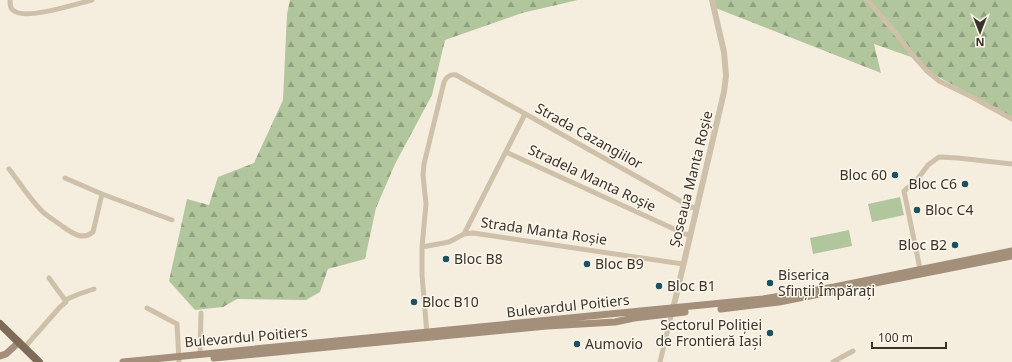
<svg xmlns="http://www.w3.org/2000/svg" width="1012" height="362" font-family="'Noto Sans',sans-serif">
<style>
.forest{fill:url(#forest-firs)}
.pitch{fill:#b1c69d}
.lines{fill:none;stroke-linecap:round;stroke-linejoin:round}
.minor{stroke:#cfc0a9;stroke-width:5}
.tertiary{stroke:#cfc0a9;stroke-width:6}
.secondary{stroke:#a38f7a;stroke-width:7}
.primary{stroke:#7e6c59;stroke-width:8}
.poi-dot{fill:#1b5161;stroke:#fcf7ec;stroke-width:1.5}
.labels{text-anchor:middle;stroke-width:3;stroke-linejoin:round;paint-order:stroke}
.street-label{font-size:14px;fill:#3b3229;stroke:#fcf7ec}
.poi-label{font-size:14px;fill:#3b3229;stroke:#fcf7ec;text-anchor:start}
</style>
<defs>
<pattern id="forest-firs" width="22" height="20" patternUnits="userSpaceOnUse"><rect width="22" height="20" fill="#b1c69d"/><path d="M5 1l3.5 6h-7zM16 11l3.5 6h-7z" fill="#91a180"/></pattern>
</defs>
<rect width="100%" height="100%" fill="#f5eedf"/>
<path class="forest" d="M290,0H578L522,13L445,40L432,95L395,164L376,208L365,259L328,269L320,292L306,300L237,299L223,307L195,310L169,281L187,199L209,205L218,177L254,163L283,100L287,14Z
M714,0H1012V117L942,79L922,67L914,58L874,44L881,73L713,7Z"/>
<path class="pitch" d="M900,197L904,215L872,222L868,204Z
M849,230L852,246L813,254L810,238Z"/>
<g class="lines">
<path class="minor" d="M10,0C10,4 10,9 14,11C27,20 76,4 92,0
M867,0L894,31L911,53L927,71L939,81L972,97L1012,119
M506,152L685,234L690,235
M9,169C20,183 31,201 44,213C50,218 57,222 62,226C72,233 82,241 93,232L102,194
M65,178L102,194L172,220
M464,234L525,114
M422,247L426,204L423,175L424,164L444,82C447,76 450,74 456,75L691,207L697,208
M920,269L904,191L916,181L928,165L939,157L958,158L1012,164
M49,278L65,300
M147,308L177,324L179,361
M427,334L422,275V247L449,242L464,234L473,233L683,264
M24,348L60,307L66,302L65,300L79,294L94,289
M200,354L201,313
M660,362L672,312
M833,362L853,351"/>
<path class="tertiary" d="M673,309L724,92L726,76L724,52L712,0"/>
<path class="secondary" d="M721,309L779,302L1012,256
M0,356L6,354L19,342
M214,358L547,326L615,322L634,318L685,312
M123,362L763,299L834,287L1012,251"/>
<path class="primary" d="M0,324L39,362"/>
</g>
<g class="poi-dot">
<circle cx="895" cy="175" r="4"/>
<circle cx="965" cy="184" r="4"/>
<circle cx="917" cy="210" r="4"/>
<circle cx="955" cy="245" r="4"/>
<circle cx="446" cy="259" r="4"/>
<circle cx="587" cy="264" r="4"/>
<circle cx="770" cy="283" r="4"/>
<circle cx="659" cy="286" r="4"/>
<circle cx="414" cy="302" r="4"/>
<circle cx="770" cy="333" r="4"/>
<circle cx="577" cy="344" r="4"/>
</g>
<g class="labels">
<g class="street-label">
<text transform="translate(589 136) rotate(29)" y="5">Strada Cazangiilor</text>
<text transform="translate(592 178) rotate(25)" y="5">Stradela Manta Roșie</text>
<text transform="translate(691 179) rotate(-76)" y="5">Șoseaua Manta Roșie</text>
<text transform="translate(544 231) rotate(8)" y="5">Strada Manta Roșie</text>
<text transform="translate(568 306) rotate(-6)" y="5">Bulevardul Poitiers</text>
<text transform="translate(246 337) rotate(-5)" y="5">Bulevardul Poitiers</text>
</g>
<g class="poi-label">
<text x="887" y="180" text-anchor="end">Bloc 60</text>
<text x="957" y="189" text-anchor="end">Bloc C6</text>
<text x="925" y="215">Bloc C4</text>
<text x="947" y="250" text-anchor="end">Bloc B2</text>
<text x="454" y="264">Bloc B8</text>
<text x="595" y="269">Bloc B9</text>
<text x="778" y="280">Biserica<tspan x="778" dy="16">Sfinții Împărați</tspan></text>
<text x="667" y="291">Bloc B1</text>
<text x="422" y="307">Bloc B10</text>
<text x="762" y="330" text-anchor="end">Sectorul Poliției<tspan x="762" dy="16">de Frontieră Iași</tspan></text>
<text x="585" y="349">Aumovio</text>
</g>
</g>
<g transform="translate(980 32) rotate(180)" stroke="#fcf7ec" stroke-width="3" paint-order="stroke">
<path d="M0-3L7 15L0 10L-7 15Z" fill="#3b3229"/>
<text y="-6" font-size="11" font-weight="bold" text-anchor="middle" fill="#3b3229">N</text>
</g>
<path d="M872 342v6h74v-6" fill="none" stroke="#3b3229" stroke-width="2"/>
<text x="878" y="342" font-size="12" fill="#3b3229" stroke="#fcf7ec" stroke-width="3" paint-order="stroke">100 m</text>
</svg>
